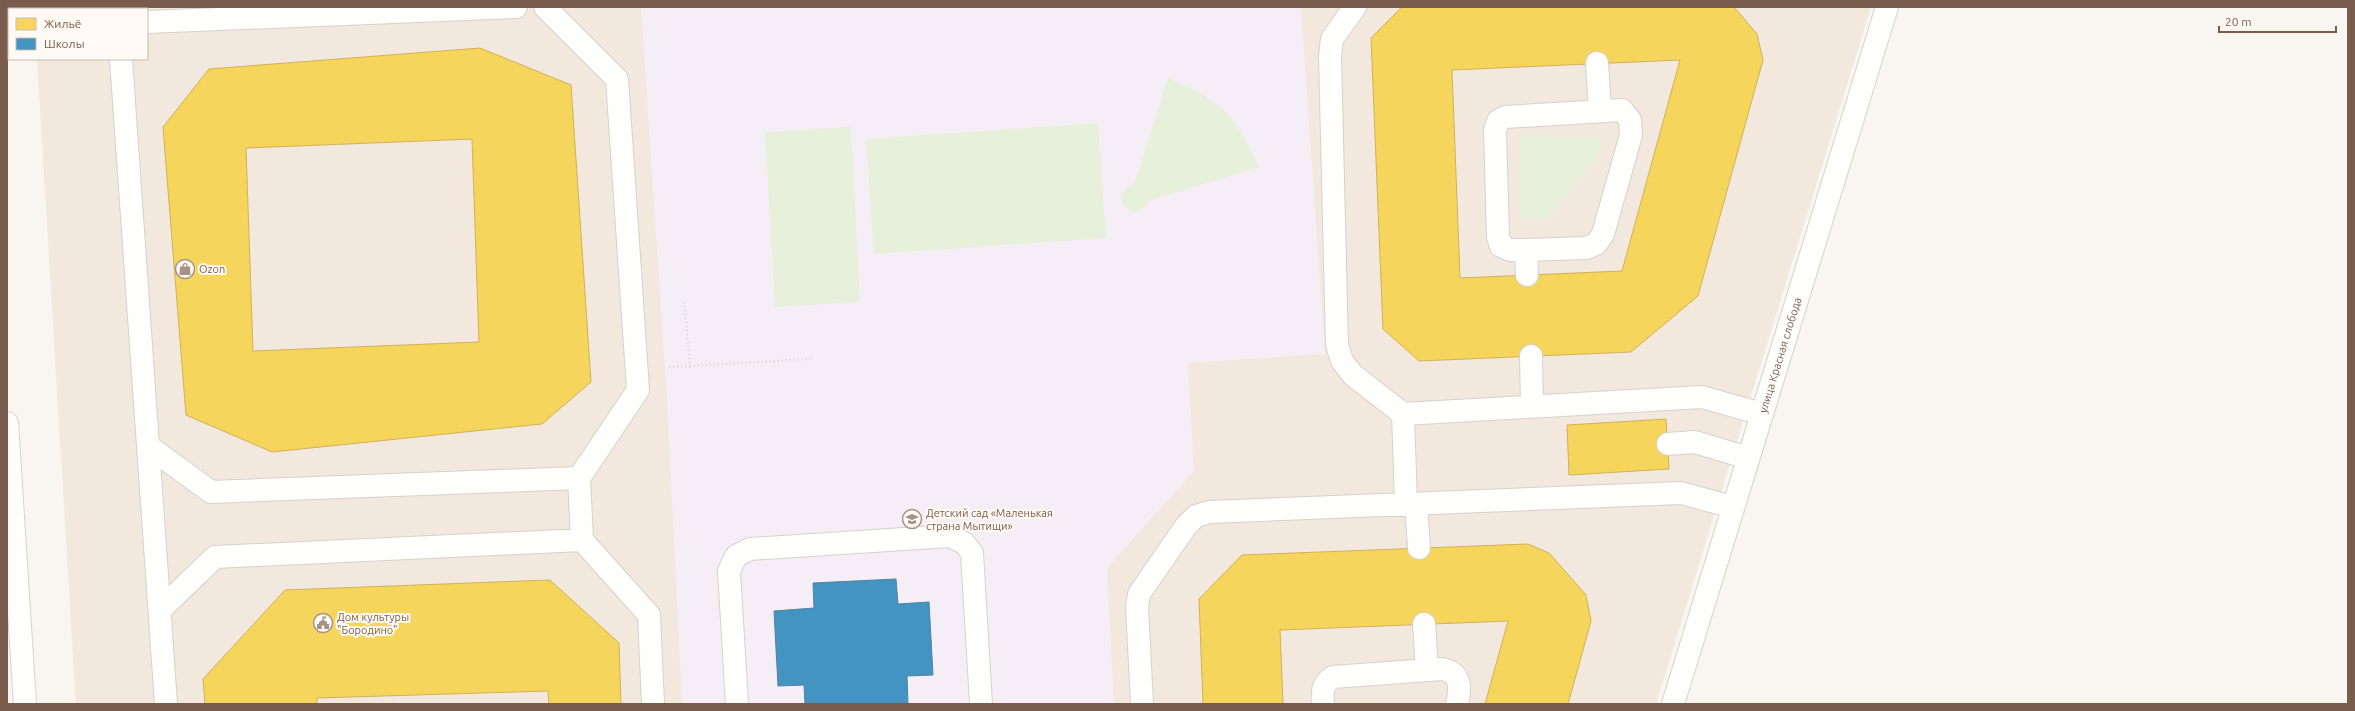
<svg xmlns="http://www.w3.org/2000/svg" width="2355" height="711" font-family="Ubuntu,sans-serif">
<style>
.residential{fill:#f2e8de}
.education{fill:#f6eef6}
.green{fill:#e7f0db}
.homes{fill:#f6d55c;stroke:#d1b158;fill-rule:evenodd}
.schools{fill:#4393c3;stroke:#5482a0}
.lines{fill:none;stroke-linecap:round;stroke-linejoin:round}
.lane-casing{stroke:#d7d1cb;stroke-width:24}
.street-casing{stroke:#d7d1cb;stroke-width:24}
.secondary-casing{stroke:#d9d2cb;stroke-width:24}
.path{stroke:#dcd5d0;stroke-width:2.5;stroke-dasharray:1 3;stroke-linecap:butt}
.lane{stroke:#fefefd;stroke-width:22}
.street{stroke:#fefefd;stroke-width:22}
.secondary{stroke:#fefefd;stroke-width:22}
.labels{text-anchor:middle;stroke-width:4;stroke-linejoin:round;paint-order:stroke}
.poi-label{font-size:11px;fill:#7a5c4d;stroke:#fffaf3;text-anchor:start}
.street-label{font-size:11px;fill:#7a5c4d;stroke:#fffaf3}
</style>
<rect width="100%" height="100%" fill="#f9f5f0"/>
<path class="residential" d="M34,7H1871L1656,704H76L37,59H147V9H34Z"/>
<path class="education" d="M641,7H1301L1325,354L1188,363L1194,471L1107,568L1114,704H682L667,399Z"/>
<path class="green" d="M1168,78C1222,101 1235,115 1259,167L1148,201L1145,207L1136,212C1125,210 1122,205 1121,194L1127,187L1134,185Z
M1098,123L1106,238L874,254L866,139Z
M851,127L860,302L775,307L765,132Z
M1520,136L1600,137V156L1546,219H1520Z
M1347,702L1427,703V704H1347Z"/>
<path class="homes" d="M1402,7H1734L1757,34L1763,60L1698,296L1631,352L1419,361L1383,329L1371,38ZM1680,60L1622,271L1460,278L1452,70Z
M480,48L571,85L591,382L542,424L272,452L186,415L163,127L209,69ZM472,139L479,342L253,351L246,148Z
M1666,419L1669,469L1569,475L1567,425Z
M1528,544L1549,553L1586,595L1591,621L1568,704H1485L1508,621L1280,630L1283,704H1203L1199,599L1242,555Z
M550,580L619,643L621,704H549L548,691L317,698V704H205L203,679L285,590Z"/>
<path class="schools" d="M896,579L898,604L929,602L933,675L907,676L908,704H805L804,685L778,686L774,611L814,608L813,583Z"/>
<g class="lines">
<defs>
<path id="lane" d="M117,7V9
M1355,7L1332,39L1330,56L1337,345L1342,361L1353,375L1403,414L1702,397L1762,414
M147,22L516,7
M121,59L166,704
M1597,63L1600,110
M1526,250H1510L1501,246L1498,237L1495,130L1498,121L1505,117L1622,110L1630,120L1631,135L1603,234L1596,244L1586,248L1526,250L1527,275
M1531,356L1532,406
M1403,414L1406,504
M1668,444L1695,442L1748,458
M148,446L211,492L579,478L638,390L617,79L545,7
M579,478L582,540
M1416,504L1419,548
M160,610L215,557L582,540L649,615L653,704
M1424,624L1427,670
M737,704L729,571L736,556L750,549L950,536L964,543L972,553L981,704
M1142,704L1137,607L1139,594L1186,526L1196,516L1209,512L1681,493L1733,507
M1323,704C1322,692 1322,684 1333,677L1442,669C1461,672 1461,688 1457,704"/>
<g id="street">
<path id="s1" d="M1673,704L1887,7"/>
</g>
<path id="secondary" d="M7,423L25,704"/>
</defs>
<use href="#lane" class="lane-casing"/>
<use href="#street" class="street-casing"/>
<use href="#secondary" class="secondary-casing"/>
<path class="path" d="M690,366L811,359
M669,367L690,366L684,301"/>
<use href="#lane" class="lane"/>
<use href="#street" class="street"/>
<use href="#secondary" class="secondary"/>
</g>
<defs>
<symbol id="shop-ring" viewBox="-11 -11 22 22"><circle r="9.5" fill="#fffaf3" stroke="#a69286" stroke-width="1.5"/><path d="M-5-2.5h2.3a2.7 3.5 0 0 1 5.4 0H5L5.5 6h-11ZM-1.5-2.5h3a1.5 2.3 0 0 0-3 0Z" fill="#a69286"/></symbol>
<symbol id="school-ring" viewBox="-11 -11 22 22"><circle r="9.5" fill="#fffaf3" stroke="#a69286" stroke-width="1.5"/><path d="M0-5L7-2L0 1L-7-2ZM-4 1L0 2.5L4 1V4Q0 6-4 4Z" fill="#a69286"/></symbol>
<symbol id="civic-ring" viewBox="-11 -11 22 22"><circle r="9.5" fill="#fffaf3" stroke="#a69286" stroke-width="1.5"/><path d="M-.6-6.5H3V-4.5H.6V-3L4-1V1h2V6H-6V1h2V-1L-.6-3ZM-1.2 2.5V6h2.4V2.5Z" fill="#a69286"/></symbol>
</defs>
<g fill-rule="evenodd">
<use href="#shop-ring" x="174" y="258" width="22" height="22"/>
<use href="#school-ring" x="901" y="508" width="22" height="22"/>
<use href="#civic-ring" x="312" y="612" width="22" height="22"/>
</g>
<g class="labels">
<g class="poi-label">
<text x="199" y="273">Ozon</text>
<text x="926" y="517">Детский сад «Маленькая<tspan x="926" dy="13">страна Мытищи»</tspan></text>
<text x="337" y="621">Дом культуры<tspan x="337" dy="13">"Бородино"</tspan></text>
</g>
<g class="street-label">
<text dy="4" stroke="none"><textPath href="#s1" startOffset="365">улица Красная слобода</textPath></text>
</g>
</g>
<rect width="2355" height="711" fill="none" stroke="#7a5c4d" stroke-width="16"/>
<rect x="8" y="8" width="140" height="52" fill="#fffaf3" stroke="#cabbb1"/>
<rect x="16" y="18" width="20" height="12" fill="#f6d55c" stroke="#cabbb1"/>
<text x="44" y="28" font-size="12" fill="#7a5c4d">Жильё</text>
<rect x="16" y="38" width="20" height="12" fill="#4393c3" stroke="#cabbb1"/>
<text x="44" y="48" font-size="12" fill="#7a5c4d">Школы</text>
<path d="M2219 26v6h117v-6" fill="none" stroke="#7a5c4d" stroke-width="2"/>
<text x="2225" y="26" font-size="12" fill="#7a5c4d" stroke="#fffaf3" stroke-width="3" paint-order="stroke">20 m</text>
</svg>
